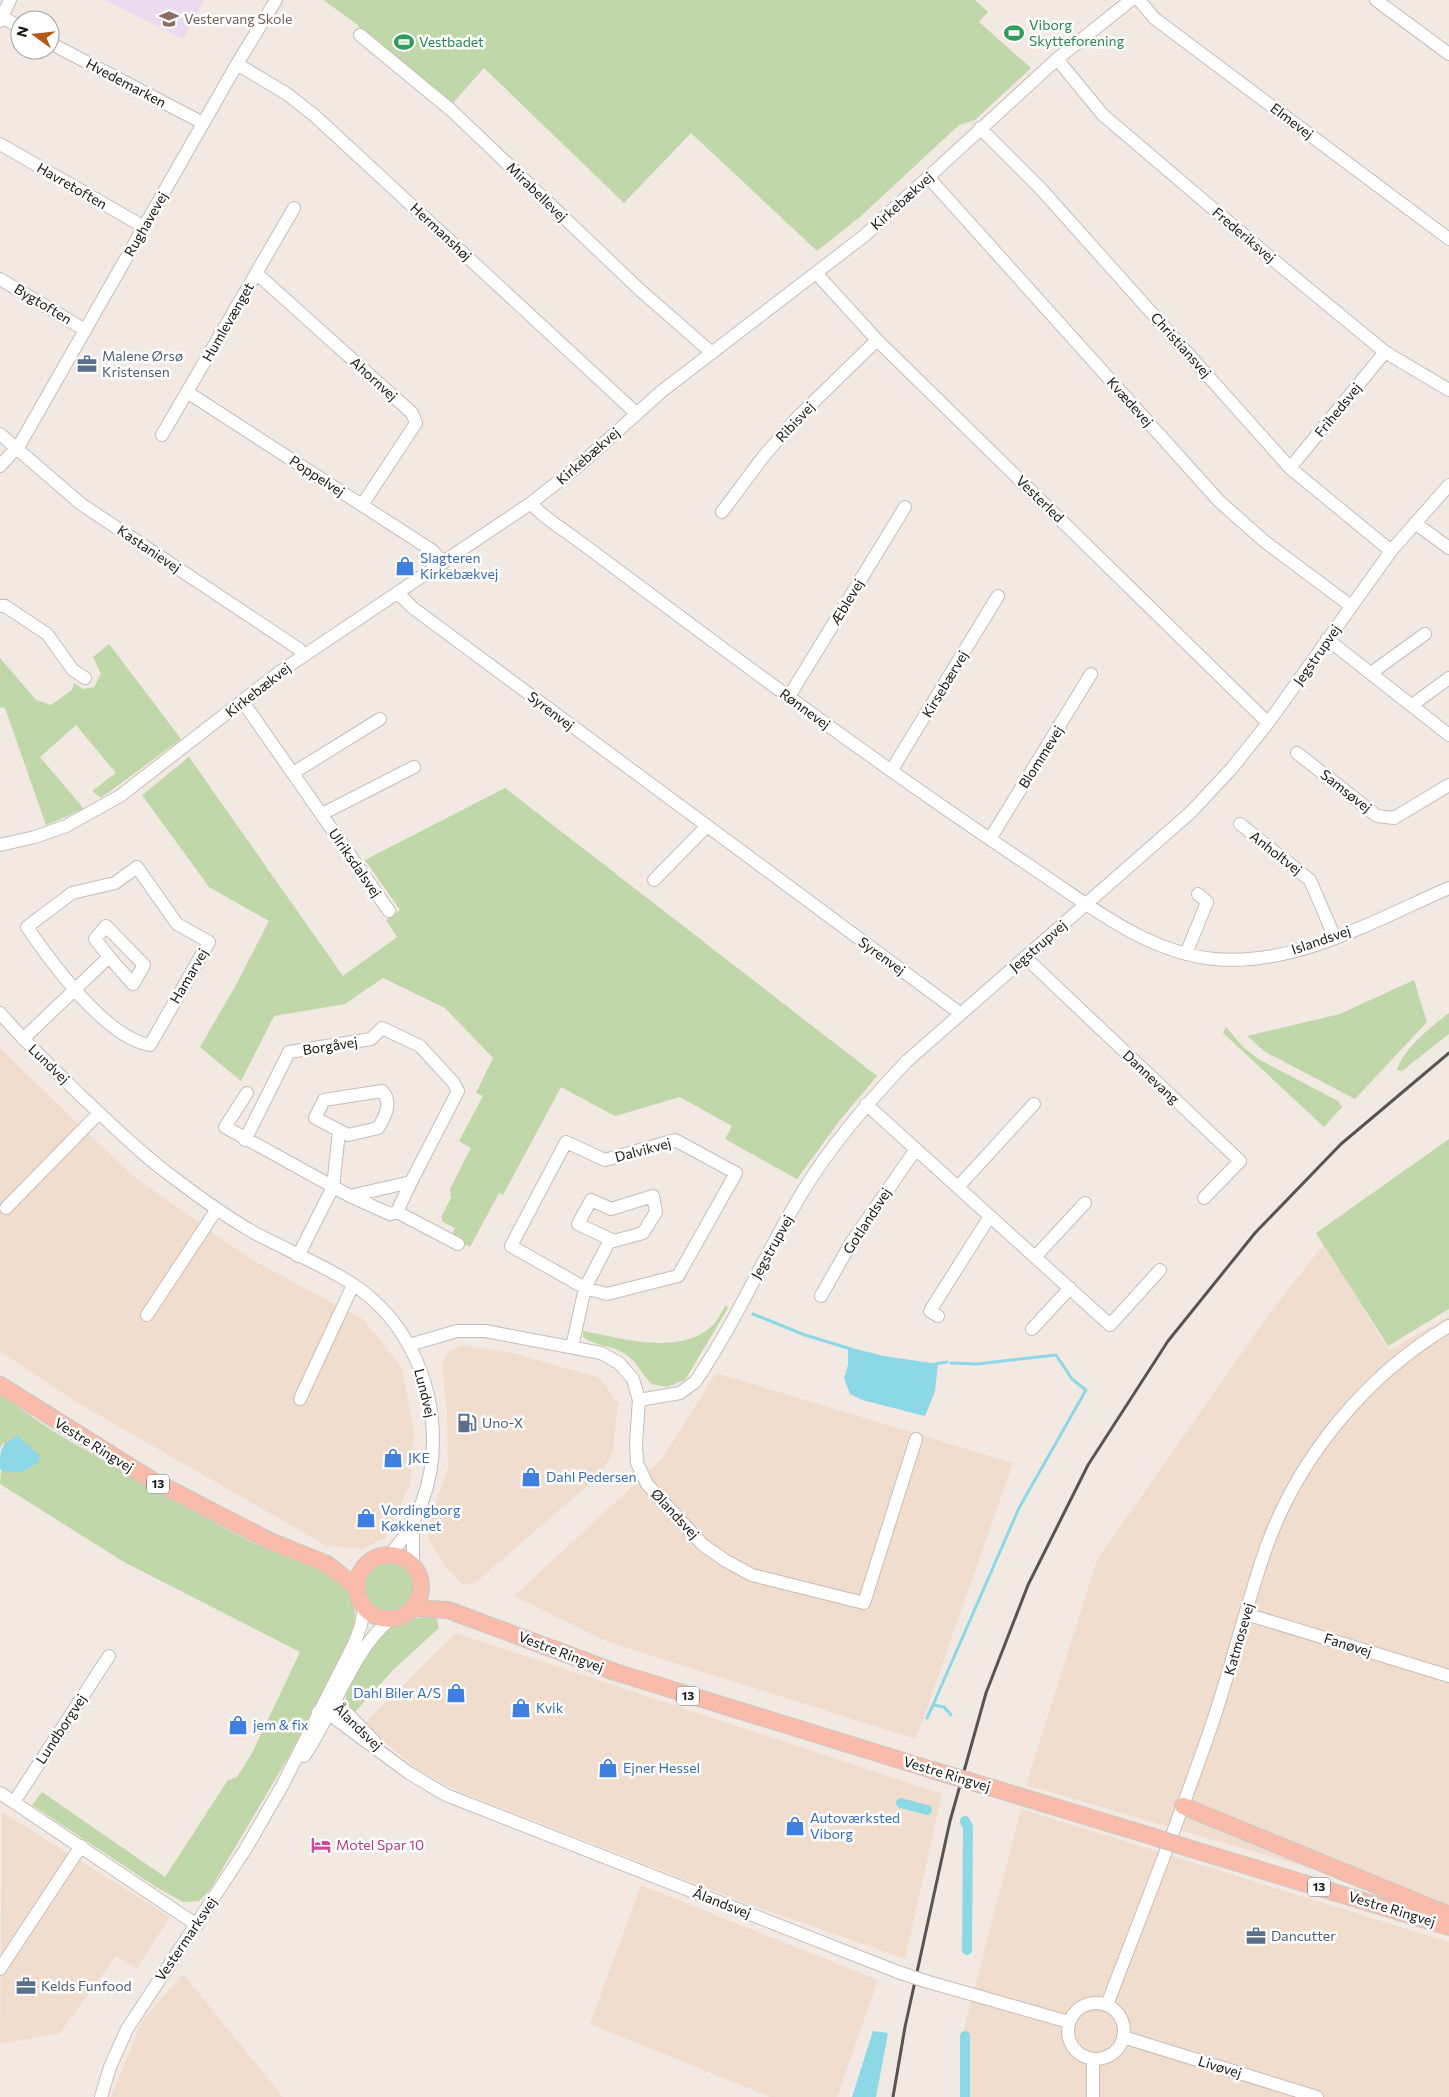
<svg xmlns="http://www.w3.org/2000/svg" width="1449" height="2097" font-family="Commissioner,sans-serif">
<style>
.industrial{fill:#f1ddce}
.education{fill:#eadbee}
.green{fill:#c0d7a9}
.water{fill:#8dd8e6}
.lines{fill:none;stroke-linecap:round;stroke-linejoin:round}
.stream{stroke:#8dd8e6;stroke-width:3}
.canal{stroke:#8dd8e6;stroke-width:10}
.minor-casing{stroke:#c6bdb8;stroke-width:14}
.major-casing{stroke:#c8c7c7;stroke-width:18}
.minor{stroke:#fff;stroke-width:12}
.major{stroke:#fabcaa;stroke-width:16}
.rail{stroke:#595451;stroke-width:3}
.minor-bridge-casing{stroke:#c6bdb8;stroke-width:14;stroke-linecap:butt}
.major-bridge-casing{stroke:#c8c7c7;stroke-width:18;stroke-linecap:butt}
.minor-bridge{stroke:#fff;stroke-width:12}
.major-bridge{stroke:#fabcaa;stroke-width:16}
.labels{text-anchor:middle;stroke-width:5;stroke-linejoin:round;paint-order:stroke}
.shield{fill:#fff;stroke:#5e5c5a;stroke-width:1}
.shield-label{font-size:12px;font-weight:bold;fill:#191614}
.education-label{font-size:14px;fill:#785e54;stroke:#fff;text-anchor:start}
.leisure-label{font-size:14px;fill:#27864d;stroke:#fff;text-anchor:start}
.street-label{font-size:14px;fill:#191614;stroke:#fff}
.service-label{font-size:14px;fill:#4e5e75;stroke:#fff;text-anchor:start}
.shop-label{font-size:14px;fill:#366cbe;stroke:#fff;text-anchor:start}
.hotel-label{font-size:14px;fill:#b23c85;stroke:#fff;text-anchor:start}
</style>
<rect width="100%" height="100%" fill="#f2e9e3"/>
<path class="industrial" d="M0,1048L130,1174L249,1258L364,1320L402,1368L414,1431L410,1484L386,1537L362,1549L327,1546L76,1402L0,1351Z
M1324,1244L1389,1351L1449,1316V1909L1026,1785L1097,1560L1267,1317Z
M461,1345L512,1353L600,1378L618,1403L613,1451L602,1473L474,1584H462L444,1565L428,1538L432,1513L448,1468L447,1414L442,1364L448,1353Z
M716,1373L1013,1463L916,1739L608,1642L514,1596L662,1459Z
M456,1633L942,1794L905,1959L743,1902L460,1792L418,1770L364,1724Z
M1021,1809L1449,1942V2097H961L962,2037Z
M2,1812L170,1917L136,1969L116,1956L60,2033L0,2044Z
M641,1885L878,1980L837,2097H770L590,2024Z
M183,1974L283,2097H111L142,2021Z"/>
<path class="education" d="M105,0H204L183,39Z"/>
<path class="green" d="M323,0H975L988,12L979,22L1031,68L975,120L959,125L861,216L817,251L691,133L624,203L484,68L451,105L363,33L357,24Z
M109,644L181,739L101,798L92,791L116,773L76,725L40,757L84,809L46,825L5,708L0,707V658L36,700L51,705L72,690L74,683L83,689L94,687L101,674L93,657Z
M189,757L343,976L397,937L386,920L400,910L365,860L505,788L877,1076L840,1120L797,1179L725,1139L732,1126L680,1097L615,1116L561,1087L503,1195L499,1193L470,1247L455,1239L453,1232L455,1228L443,1222L441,1217L451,1198L450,1189L471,1148L459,1141L483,1096L476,1093L493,1058L445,1008L383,978L345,1004L274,1016L241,1081L200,1047L236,985L269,921L209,887L142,795Z
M1414,980L1427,1022L1355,1099L1264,1051L1247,1036L1340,1014Z
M1449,1013V1034L1402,1071L1397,1070C1402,1050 1433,1025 1449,1013Z
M1226,1027L1244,1048L1260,1060L1338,1101L1342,1107L1324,1127L1223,1033Z
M1449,1139V1309L1388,1346L1316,1233Z
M726,1305L728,1308L685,1380L667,1387L652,1384C643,1376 638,1364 629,1357C616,1345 596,1347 583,1337V1331C622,1338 680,1357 713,1325C718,1320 722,1311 726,1305Z
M0,1395L56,1433L162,1495L251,1542L325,1572L340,1581L352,1598L355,1615L353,1629L341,1655L289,1756L210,1890L199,1901L183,1902L156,1887L32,1805L42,1792L165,1877L228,1780L237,1777L252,1753L300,1652L124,1562L0,1484L4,1442L0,1448Z
M365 1587a24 24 0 1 1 48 0a24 24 0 1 1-48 0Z
M436,1616L439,1628L394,1669L354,1713C352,1709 347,1704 346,1700C344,1684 374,1634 387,1627C401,1620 421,1617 436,1616Z"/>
<path class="water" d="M848,1347L884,1356L938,1364L935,1391L925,1416L862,1400L850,1394L844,1378L848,1365Z
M18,1436L40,1456L38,1463L22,1472L2,1471L0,1469C0,1448 0,1445 18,1436Z
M873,2031L888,2033L876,2097H852Z"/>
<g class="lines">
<path class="stream" d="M753,1314L805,1335L851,1349
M935,1364L947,1362
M933,1705L1019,1508L1086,1390L1072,1379L1056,1355L977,1364L951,1363
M927,1718L933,1705L944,1707L951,1715"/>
<path class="canal" d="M901,1803L927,1810
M965,1821L968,1827L967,1950
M965,2097V2036"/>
<defs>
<path id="minor" d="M1139,0L1154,18L1449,239
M1376,0L1449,54
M2,17L20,27
M0,21L10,0
M360,35L451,110L640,290L712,353
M50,43L203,123
M1057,59L1103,115L1271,258L1385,352L1449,390
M237,64L287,94L315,116L636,413
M980,128L1041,189L1290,468L1391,551
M0,144L144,227
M929,178L1219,501L1264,541L1351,606
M256,273L412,413L416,423L362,505
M816,273L877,340L1268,723
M0,279L85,330
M187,392L433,551L443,563
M0,434L81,504L299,649L303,656
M162,435L294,208
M0,466L20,444L237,64L276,0
M1290,468L1385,352
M531,503C541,516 557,525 569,534C598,555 627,577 655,598C777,689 898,778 1024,862C1082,900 1143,952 1214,959C1296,967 1377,919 1449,888
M722,512L763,457L795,420L877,340
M1415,523L1449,548
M398,593L413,608L961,1014
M0,606H5L47,634L73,670L85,678
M1327,639L1449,735
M1371,673L1425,634
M788,698L905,507
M243,702L389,911
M1412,705L1449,678
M1297,753L1377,816L1394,818L1449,785
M891,771L998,596
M293,773L380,719
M322,814L414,767
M1240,824L1310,880L1335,938
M990,839L1091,674
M0,845L35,837L66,826L120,796L281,671L531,503L582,463L662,391L864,236L1057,59L1131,0
M137,867L177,924L209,942L150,1045C106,1038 51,962 27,927L72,893L115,883Z
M654,880L707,826
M1186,954L1207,902L1198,894
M1025,957L1240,1161L1204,1198
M0,1013C25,1042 52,1068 80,1095C110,1123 140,1153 174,1178C199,1197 225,1216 253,1232C284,1249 324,1265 354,1285C406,1320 433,1380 433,1441C433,1483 418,1525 389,1555
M23,1039L109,957L133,984L144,965L106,926L95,939L109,957
M382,1091C393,1102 385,1117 378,1128L348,1135L315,1118L324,1100Z
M247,1093L225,1127L350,1196L390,1214L397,1212L411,1182
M866,1104L1110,1325L1160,1270
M245,1140L289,1052L371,1039L382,1028L420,1046L453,1082L458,1091L411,1182L350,1196
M675,1140L736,1173L678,1276L607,1294L585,1288L511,1246L566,1142L605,1160Z
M958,1187L1034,1104
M653,1196L656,1212L643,1233L614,1241L578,1224L591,1200L611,1209Z
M6,1208L99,1113
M397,1212L458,1244
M298,1256L333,1187L339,1132
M1035,1257L1085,1203
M821,1296L851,1243L916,1149
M147,1315L217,1209
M938,1316L930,1311L990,1216
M1032,1329L1070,1288
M409,1345L457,1331H485L601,1353L619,1363L633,1379L639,1400L636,1442L637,1463L647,1484L703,1545L726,1561L752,1575L864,1603L916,1439
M572,1347L585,1288L610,1240
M300,1399L353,1285
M639,1400L680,1393L695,1382C737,1321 766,1251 805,1188C834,1141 870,1100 907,1061L1191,812L1232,768L1268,723L1391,551L1449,485
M413,1566V1526
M1246,1614L1449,1676
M330,1701L336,1702L374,1741
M318,1712L329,1714L409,1773L446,1795L898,1972
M304,1756C333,1715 353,1648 391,1619
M0,1793L197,1925
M14,1802L109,1656
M0,1969L81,1846
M925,1981L1069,2022
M1068 2031a28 28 0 1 1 56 0a28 28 0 1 1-56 0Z
M1107,2005C1142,1913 1179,1821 1211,1727C1231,1669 1245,1609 1265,1551C1297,1459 1365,1376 1449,1326
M1123,2037L1317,2097
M101,2097L110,2067L127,2029L245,1850L282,1786L355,1642L361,1625L364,1607
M1093,2097V2059"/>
<path id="major" d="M0,1385L150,1479L270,1541L327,1564L357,1588
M357 1587a32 32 0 1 1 64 0a32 32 0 1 1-64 0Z
M413,1608L448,1610L615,1672L932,1770
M996,1789L1151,1836
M1183,1806L1449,1915
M1188,1848L1449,1927"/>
</defs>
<use href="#minor" class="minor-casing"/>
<use href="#major" class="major-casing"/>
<use href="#minor" class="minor"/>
<use href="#major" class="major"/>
<path class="rail" d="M893,2097L905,2027L950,1821L986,1693L1028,1585L1088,1465L1168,1341L1255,1233L1341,1144L1449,1053"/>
<defs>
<path id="minor-bridge" d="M898,1972L925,1981"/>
<path id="major-bridge" d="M932,1770L996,1789
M1151,1836L1188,1848"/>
</defs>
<use href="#minor-bridge" class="minor-bridge-casing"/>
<use href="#major-bridge" class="major-bridge-casing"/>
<use href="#minor-bridge" class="minor-bridge"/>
<use href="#major-bridge" class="major-bridge"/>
</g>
<defs>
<symbol id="school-bare" viewBox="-9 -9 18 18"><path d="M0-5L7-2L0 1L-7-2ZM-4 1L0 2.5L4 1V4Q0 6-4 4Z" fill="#8d6e63" stroke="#fff" stroke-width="2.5" paint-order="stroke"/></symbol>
<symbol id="stadium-bare" viewBox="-9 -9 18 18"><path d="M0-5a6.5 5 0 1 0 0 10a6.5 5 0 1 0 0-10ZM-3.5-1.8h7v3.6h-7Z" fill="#2e9e5b" stroke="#fff" stroke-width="2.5" paint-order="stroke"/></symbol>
<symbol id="office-bare" viewBox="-9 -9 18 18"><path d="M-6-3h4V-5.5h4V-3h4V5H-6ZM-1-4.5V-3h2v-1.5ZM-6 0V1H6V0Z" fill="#5c6f8a" stroke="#fff" stroke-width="2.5" paint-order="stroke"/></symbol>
<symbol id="shop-bare" viewBox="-9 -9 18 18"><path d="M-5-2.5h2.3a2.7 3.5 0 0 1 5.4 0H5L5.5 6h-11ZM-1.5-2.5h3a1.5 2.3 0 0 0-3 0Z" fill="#3f7fe0" stroke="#fff" stroke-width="2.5" paint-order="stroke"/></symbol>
<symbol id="fuel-bare" viewBox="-9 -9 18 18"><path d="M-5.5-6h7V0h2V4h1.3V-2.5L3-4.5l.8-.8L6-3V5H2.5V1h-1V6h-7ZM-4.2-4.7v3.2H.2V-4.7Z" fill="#5c6f8a" stroke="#fff" stroke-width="2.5" paint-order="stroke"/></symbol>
<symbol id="hotel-bare" viewBox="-9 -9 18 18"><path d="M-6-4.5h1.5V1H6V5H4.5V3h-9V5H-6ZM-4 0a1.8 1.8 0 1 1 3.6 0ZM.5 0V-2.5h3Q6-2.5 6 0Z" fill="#d1479c" stroke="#fff" stroke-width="2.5" paint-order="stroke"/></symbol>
</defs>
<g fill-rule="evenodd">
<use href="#school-bare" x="155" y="5" width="28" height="28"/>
<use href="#stadium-bare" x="1000" y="19" width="28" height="28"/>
<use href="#stadium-bare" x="390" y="28" width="28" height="28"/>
<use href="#office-bare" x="73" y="350" width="28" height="28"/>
<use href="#shop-bare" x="391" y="552" width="28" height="28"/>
<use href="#fuel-bare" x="453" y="1409" width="28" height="28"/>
<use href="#shop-bare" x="379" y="1444" width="28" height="28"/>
<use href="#shop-bare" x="517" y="1463" width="28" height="28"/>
<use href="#shop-bare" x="352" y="1504" width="28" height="28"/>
<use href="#shop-bare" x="442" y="1679" width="28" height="28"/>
<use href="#shop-bare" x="507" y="1694" width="28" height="28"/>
<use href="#shop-bare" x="224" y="1711" width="28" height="28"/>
<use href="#shop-bare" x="594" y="1754" width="28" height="28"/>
<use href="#shop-bare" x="781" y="1812" width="28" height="28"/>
<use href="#hotel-bare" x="307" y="1831" width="28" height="28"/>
<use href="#office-bare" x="1242" y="1922" width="28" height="28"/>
<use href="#office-bare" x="12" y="1972" width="28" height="28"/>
</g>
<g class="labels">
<g class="shield">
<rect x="147" y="1474.5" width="22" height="19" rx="4"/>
<rect x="677" y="1686.5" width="22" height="19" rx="4"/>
<rect x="1308" y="1877.5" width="22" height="19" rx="4"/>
</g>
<g class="shield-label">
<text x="158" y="1488">13</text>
<text x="688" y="1700">13</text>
<text x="1319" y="1891">13</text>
</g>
<g class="education-label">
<text x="184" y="24">Vestervang Skole</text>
</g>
<g class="leisure-label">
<text x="1029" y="30">Viborg<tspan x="1029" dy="16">Skytteforening</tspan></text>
<text x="419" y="47">Vestbadet</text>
</g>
<g class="street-label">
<text transform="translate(126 83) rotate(28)" y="5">Hvedemarken</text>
<text transform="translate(1292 121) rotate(37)" y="5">Elmevej</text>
<text transform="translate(72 186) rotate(30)" y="5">Havretoften</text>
<text transform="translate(537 192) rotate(44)" y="5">Mirabellevej</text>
<text transform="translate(902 201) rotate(-42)" y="5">Kirkebækvej</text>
<text transform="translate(146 224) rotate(-60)" y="5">Rughavevej</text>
<text transform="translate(441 232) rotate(43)" y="5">Hermanshøj</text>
<text transform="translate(1244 235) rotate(40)" y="5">Frederiksvej</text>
<text transform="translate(43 304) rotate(31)" y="5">Bygtoften</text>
<text transform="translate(228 322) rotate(-60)" y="5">Humlevænget</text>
<text transform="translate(1181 345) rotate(48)" y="5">Christiansvej</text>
<text transform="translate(374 379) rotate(42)" y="5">Ahornvej</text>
<text transform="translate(1130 402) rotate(48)" y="5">Kvædevej</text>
<text transform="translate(1338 410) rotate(-51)" y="5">Frihedsvej</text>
<text transform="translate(795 422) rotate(-47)" y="5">Ribisvej</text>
<text transform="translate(588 456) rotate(-41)" y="5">Kirkebækvej</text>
<text transform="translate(317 476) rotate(33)" y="5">Poppelvej</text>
<text transform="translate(1040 499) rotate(44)" y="5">Vesterled</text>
<text transform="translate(149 549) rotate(34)" y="5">Kastanievej</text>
<text transform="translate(847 602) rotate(-59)" y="5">Æblevej</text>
<text transform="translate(1317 655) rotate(-55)" y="5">Jegstrupvej</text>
<text transform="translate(945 684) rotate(-59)" y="5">Kirsebærvej</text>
<text transform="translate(258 690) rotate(-38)" y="5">Kirkebækvej</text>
<text transform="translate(805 709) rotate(36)" y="5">Rønnevej</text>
<text transform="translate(551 711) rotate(37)" y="5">Syrenvej</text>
<text transform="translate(1041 757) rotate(-58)" y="5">Blommevej</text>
<text transform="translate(1346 791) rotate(38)" y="5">Samsøvej</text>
<text transform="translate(1276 853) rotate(38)" y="5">Anholtvej</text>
<text transform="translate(355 863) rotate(55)" y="5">Ulriksdalsvej</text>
<text transform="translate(1321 940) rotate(-19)" y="5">Islandsvej</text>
<text transform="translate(1038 946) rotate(-41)" y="5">Jegstrupvej</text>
<text transform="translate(882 956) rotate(36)" y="5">Syrenvej</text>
<text transform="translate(189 976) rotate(-60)" y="5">Hamarvej</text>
<text transform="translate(330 1046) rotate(-9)" y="5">Borgåvej</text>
<text transform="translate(49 1064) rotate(44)" y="5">Lundvej</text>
<text transform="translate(1151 1077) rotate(43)" y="5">Dannevang</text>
<text transform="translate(643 1150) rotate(-15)" y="5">Dalvikvej</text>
<text transform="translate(867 1221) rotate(-57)" y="5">Gotlandsvej</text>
<text transform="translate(772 1247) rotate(-61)" y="5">Jegstrupvej</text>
<text transform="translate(425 1393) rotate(76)" y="5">Lundvej</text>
<text transform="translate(94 1445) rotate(32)" y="5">Vestre Ringvej</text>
<text transform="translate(675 1514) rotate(47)" y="5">Ølandsvej</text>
<text transform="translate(1239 1639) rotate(-74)" y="5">Katmosevej</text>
<text transform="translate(1348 1645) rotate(17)" y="5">Fanøvej</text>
<text transform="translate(561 1652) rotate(21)" y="5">Vestre Ringvej</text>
<text transform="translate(358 1727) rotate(44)" y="5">Ålandsvej</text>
<text transform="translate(61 1729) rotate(-57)" y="5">Lundborgvej</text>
<text transform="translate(947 1774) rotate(17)" y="5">Vestre Ringvej</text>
<text transform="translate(722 1903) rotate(21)" y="5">Ålandsvej</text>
<text transform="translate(1392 1909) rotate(17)" y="5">Vestre Ringvej</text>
<text transform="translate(186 1939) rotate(-56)" y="5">Vestermarksvej</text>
<text transform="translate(1220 2067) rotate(17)" y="5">Livøvej</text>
</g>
<g class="service-label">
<text x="102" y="361">Malene Ørsø<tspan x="102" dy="16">Kristensen</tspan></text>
<text x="482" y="1428">Uno-X</text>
<text x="1271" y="1941">Dancutter</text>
<text x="41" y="1991">Kelds Funfood</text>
</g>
<g class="shop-label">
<text x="420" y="563">Slagteren<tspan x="420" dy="16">Kirkebækvej</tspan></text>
<text x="408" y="1463">JKE</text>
<text x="546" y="1482">Dahl Pedersen</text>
<text x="381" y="1515">Vordingborg<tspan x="381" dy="16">Køkkenet</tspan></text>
<text x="441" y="1698" text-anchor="end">Dahl Biler A/S</text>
<text x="536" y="1713">Kvik</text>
<text x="253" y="1730">jem &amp; fix</text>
<text x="623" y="1773">Ejner Hessel</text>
<text x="810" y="1823">Autoværksted<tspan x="810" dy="16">Viborg</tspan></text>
</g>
<g class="hotel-label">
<text x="336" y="1850">Motel Spar 10</text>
</g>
</g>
<g transform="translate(35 35) rotate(285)"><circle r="24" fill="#ffffff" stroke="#a3a2a1"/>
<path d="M0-4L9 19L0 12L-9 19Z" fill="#b95719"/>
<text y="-8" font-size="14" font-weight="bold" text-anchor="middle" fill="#191614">N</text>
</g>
</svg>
